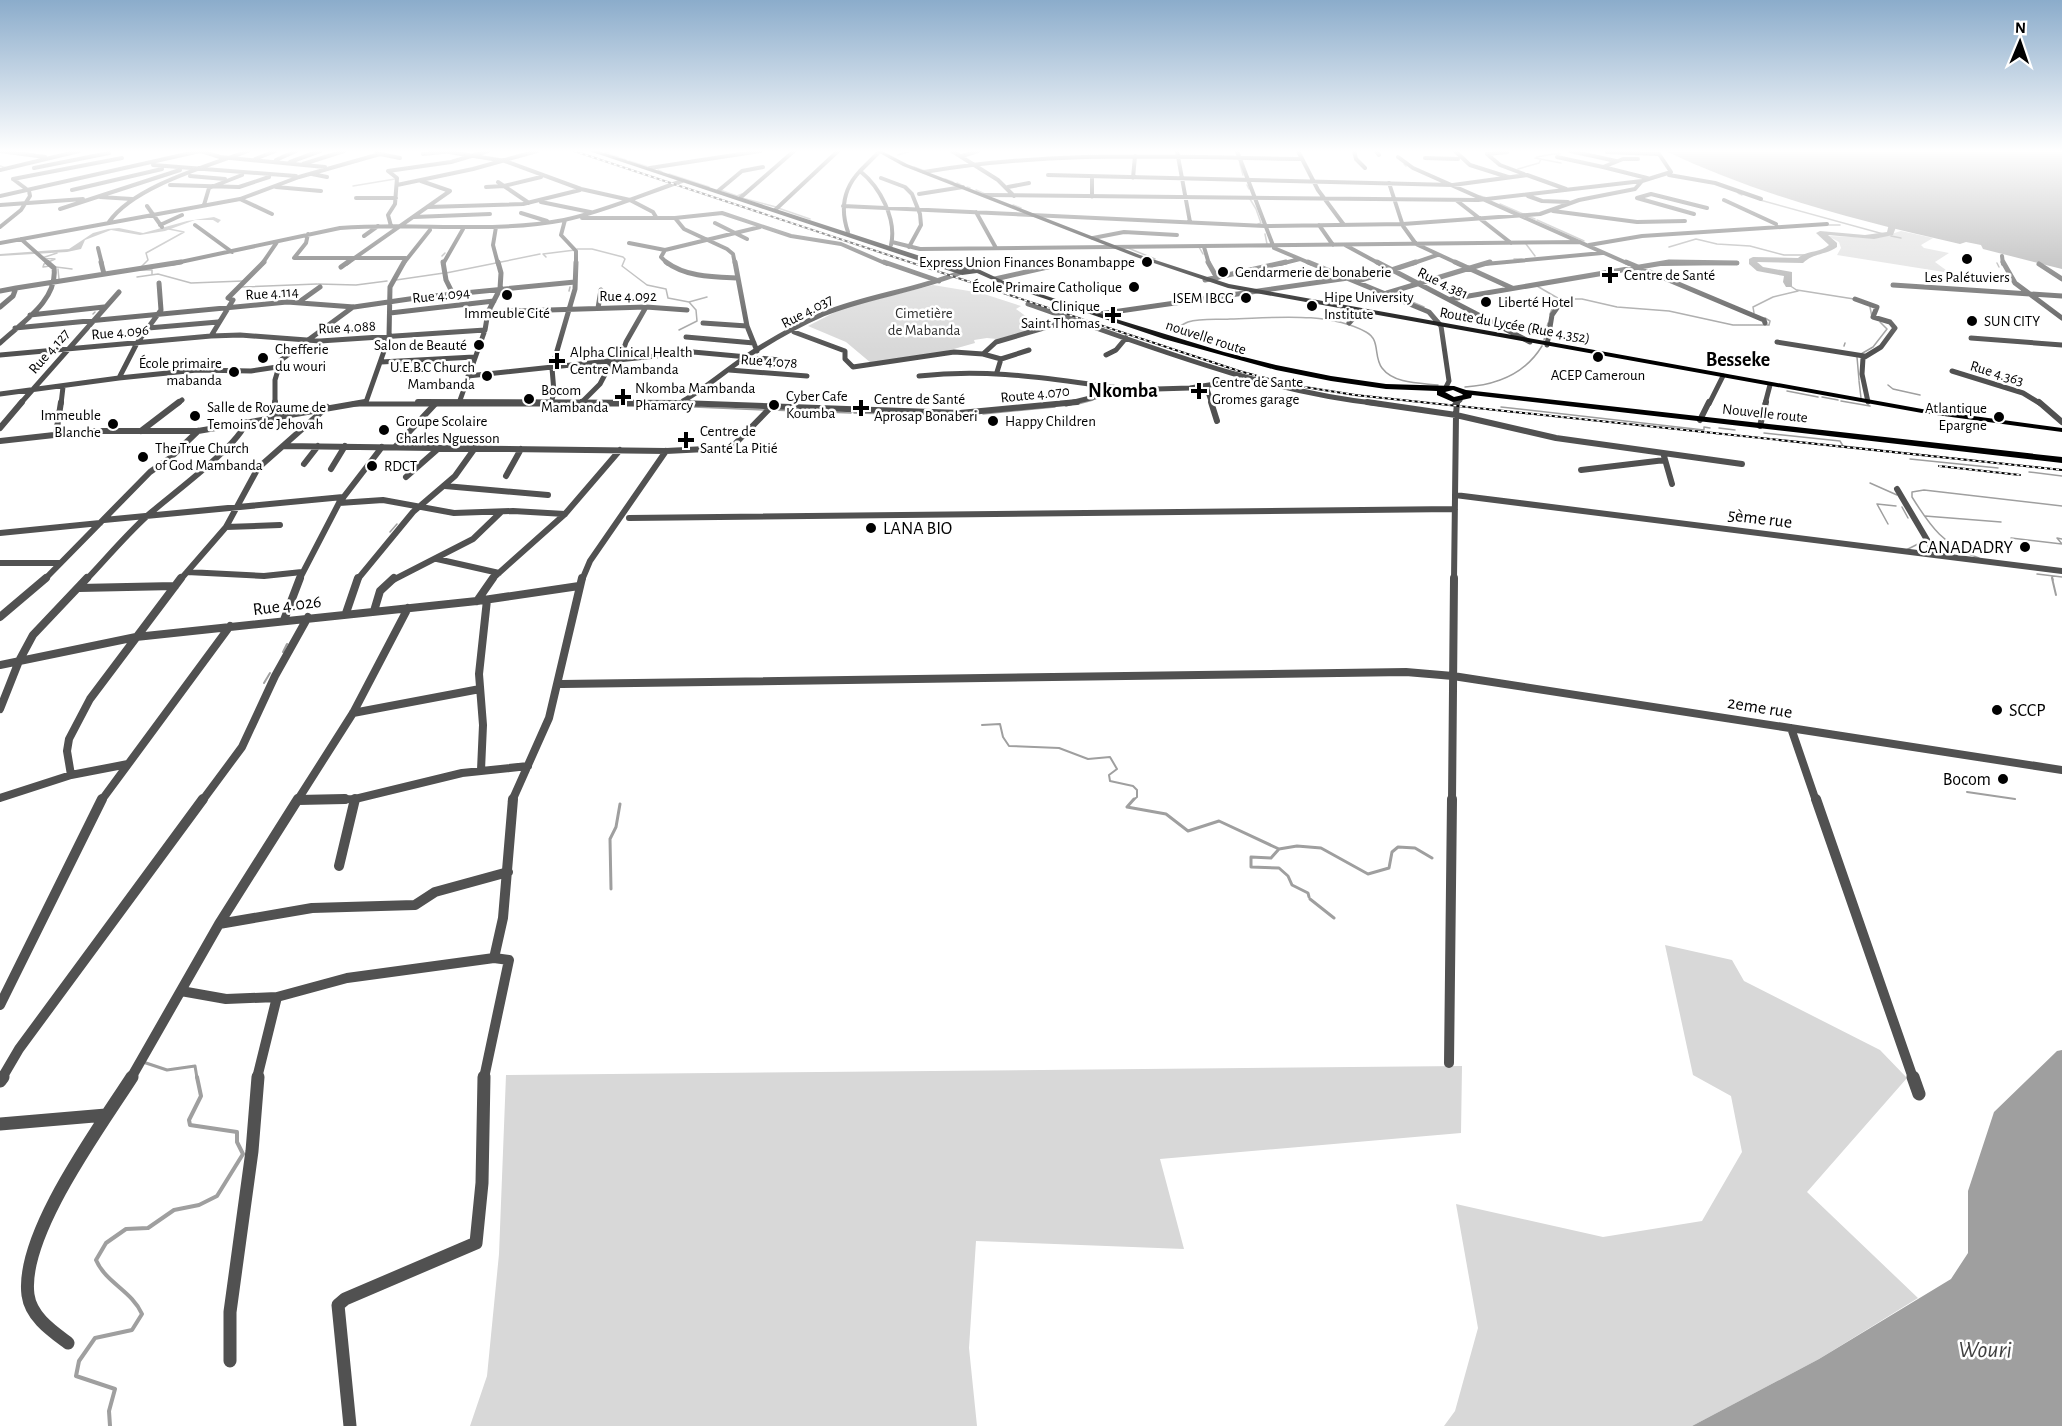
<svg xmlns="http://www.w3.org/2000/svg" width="2062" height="1426" font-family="'Alegreya Sans',sans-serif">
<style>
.green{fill:#d8d8d8}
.water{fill:#9f9f9f}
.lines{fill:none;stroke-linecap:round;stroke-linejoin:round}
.stream-far3{stroke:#9f9f9f;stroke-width:1.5}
.stream-far2{stroke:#9f9f9f;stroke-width:2}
.stream-far1{stroke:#9f9f9f;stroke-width:3}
.stream{stroke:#9f9f9f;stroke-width:4}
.river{fill:#9f9f9f;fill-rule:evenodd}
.minor-far5{stroke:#515151;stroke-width:4}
.minor-far4{stroke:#515151;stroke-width:5}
.minor-far3{stroke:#515151;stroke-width:6}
.minor-far2{stroke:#515151;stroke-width:8}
.minor-far1{stroke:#515151;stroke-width:10}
.minor{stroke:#515151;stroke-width:13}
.major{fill:#000;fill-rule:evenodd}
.highway{fill:#000;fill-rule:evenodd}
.rail-casing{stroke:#000;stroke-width:2}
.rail{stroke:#fff;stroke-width:1.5;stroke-dasharray:3;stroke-linecap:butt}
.poi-dot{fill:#000;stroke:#fff;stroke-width:2}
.labels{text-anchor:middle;stroke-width:5;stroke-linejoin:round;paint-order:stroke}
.far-poi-label{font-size:15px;fill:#000;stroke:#fff;text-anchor:start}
.far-street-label{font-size:15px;fill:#000;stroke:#fff}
.far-park-label{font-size:15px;fill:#2f2f2f;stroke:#fff}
.street-label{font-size:18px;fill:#000;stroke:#fff}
.poi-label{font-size:18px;fill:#000;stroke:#fff;text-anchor:start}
.far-district-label{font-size:20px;font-weight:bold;fill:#000;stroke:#fff}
.near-water-label{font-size:24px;font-style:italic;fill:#404040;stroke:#fff}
</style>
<rect width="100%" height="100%" fill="#fff"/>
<path class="green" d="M1901,231L1933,238L1921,245L1924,248L1949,253L1935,262L1950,273L1837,255L1841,248L1839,242L1828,236L1878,238Z
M933,285L981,293L1021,306L1016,309L1042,328L997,339L987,338L974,340L975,343L936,354L871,363L846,342L808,326L843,308Z
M1665,945L1732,960L1744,981L1880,1050L1907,1078L1807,1192L1918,1298L1819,1359L1692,1426H1444L1455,1411L1478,1328L1456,1204L1603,1237L1702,1221L1742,1152L1731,1096L1693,1075Z
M1462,1066L1461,1133L1160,1159L1184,1249L976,1241L969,1348L977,1426H470L487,1376L499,1254L506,1075Z"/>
<path class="water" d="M1666,151H2062V269L1983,249L1981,245L1966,242L1960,244C1862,222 1757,195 1666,151Z
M214,217L221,220L218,223L213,220H195L165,231L140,235L111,230L85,240L81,249L67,252L0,256V254L69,249L93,233L108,229L119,228L143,233L187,221Z
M2062,1050V1426H1692L1819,1359L1951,1279L1968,1253V1191L1994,1112L2057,1051Z"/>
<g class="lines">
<path class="stream-far3" d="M610,151L605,153L618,157
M1533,151H1552
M1554,154H1560L1557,151
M898,155L911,151
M1537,157L1553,154
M620,158L626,160
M1535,158L1561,163
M629,161L655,169
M1240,164L1243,175
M1404,164L1406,166
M0,166L6,168
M914,167L925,171
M1518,169L1539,163L1541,159
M658,170L662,172
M669,174L709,187
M945,179L953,182
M957,183L961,185
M1247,185L1249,189
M353,186L395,179
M967,187L970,188
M720,190L737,196L742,194
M976,190L985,194
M1738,193L1742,195
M1480,196L1487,198
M742,198L776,207
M1250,199L1256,209
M1760,200L1887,235
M1500,204L1523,214
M1013,205L1021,208
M778,208L810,219
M1256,209L1261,223L1258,224
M1527,216L1535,219
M1537,220L1584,241
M1827,225H1840
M1265,234L1267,244
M1891,236L1901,238
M1526,244L1535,256
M1199,247L1203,254
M1669,247L1696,239L1717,244L1750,246L1784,255H1806
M1128,248L1155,259
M577,249H592L623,257L625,259L622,266L647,285L666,289L668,298L689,302L707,297
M442,256L445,253
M546,257L543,254L575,250
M1514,259H1522
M501,262L540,254
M1997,263L1999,267
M44,264L55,259L42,258L57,253
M44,264L43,267L50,266
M56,267L72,269
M141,267L148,260L146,253L184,232L169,229
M58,269L59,279
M137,270H152V274
M446,273L496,263
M137,277L158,274L191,283L243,281
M396,280L444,273
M318,284L356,285L387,281
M1537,286L1561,300
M240,287L317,284
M1797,290L1854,299
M569,291L570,287
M1391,293L1402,298
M1410,301L1424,307
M689,302L696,310
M1870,307L1872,317
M1754,313L1753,307L1773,297L1798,291L1789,285
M93,314L95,312
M1550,314L1554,304L1565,299H1582L1617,307L1669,311L1733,325H1769L1770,321L1765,318
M679,330L697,321L696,310
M1172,331C1177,328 1183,324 1188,322C1201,318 1216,320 1230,319C1272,318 1327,311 1366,332C1381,340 1373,356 1382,368C1394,384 1420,383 1438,385
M1544,340L1548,323
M1844,346L1845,343
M1861,354L1873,347L1887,329L1880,322
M1857,357L1859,380
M1859,381L1861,398
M1888,385L1893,389L1920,395
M1465,387C1497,385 1525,374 1542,346
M1787,391L1818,397
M1822,397L1838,400
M1841,401L1870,406
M1078,404L1093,400
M694,407L765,410
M1501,407L1704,430V427L1710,428
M772,410L851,413
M854,413L938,415
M983,414L1055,407
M1719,428L1735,430
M1764,433L1840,441L1843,446L2062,470
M1910,459L1998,468
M2029,472L2062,476
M1870,483L1897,495
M1902,507L1908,518
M1925,516L2001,522
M1888,524L1877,504L1896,506
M390,532L397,524
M2011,538L2062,544L2057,538L2062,539
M1906,550L1922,542
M1979,558C1945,547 1930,526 1912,497V492L1924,490L2062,506
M2037,574L2062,577
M2052,576L2053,580"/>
<path class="stream-far2" d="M2052,578L2056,595
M283,652L287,644
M264,683L270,673
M982,725L1000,724L1003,737L1009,746L1059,748L1088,759L1110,757L1117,769L1109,775L1110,781L1133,786L1137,790V797L1132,801
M1967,792L2015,799"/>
<path class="stream-far1" d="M1134,799L1127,807L1166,814L1188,831L1219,821L1279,849L1297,846L1321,848L1368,874L1389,868L1392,852L1398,847L1415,848L1432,858
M1279,849L1271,858L1251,857V867L1279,868L1288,876L1292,885L1308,893L1309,897
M611,889L610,839L616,827L620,804
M1310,899L1334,918
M143,1062L167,1070L195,1066L197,1078"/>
<path class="stream" d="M110,1426L109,1411L115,1389L76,1376L79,1361L95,1338L132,1330L142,1314C132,1291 106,1283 96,1260L106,1243L126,1229L148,1228L174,1210L199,1205L217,1196L243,1154L237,1142V1132L190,1125L189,1120L201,1096L197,1077"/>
<path class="river" d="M1898,209L1902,211L1893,235L1874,239L1828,235L1837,243V247C1826,255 1813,253 1803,263L1757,262L1763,267L1792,272V287H1786L1783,282L1784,276L1757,271L1749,264V259L1753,257L1798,258C1807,250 1820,253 1829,245L1816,233L1820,231L1865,235L1887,232L1892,212Z"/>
<path class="minor-far5" d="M0,151L45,157
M201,151L220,157L325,167
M952,151L998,180L1014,196
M1177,151L1190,222
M1237,151L1274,248L1312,264
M1298,151L1318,190L1344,225
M1354,151L1356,159L1365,168
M1376,151L1379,155
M1455,151L1470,165L1508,177
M1570,151L1616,161
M449,152L505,161L581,189L630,200L653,212L656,217
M879,152L860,171C880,187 897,219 891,245
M1507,152L1487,154L1500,165L1524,174
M380,154L400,158
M423,154L452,151
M962,156L978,151
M1398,157L1413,168L1629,264
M1557,157L1603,167
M1425,158L1458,159
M255,159L275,151
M1638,159H1623L1603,167L1647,178
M276,160L296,151
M290,162L320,151
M303,164L344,151
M153,165L296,176
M34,168L109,153
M650,168L760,151
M0,170L79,151
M924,172C1050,150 1175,157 1302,159
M312,174L327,177
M1048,175L1453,185L1527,175L1566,189
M1669,175L1715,183L1761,199
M190,176L225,179
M1092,177V197
M881,178L905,187L912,194L920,214L921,225L909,247
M1133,178L1135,156
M13,179L122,158
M498,182L529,203
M1389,183L1403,226L1416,244L1459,264
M170,185L239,187L269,177
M397,185L473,169L537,151
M504,186L541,177
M276,187L321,191
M486,187L504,186
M1008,187L1029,183
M72,190L162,169
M718,191L742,171L763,167
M919,194L963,187
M984,195L1478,200L1642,181L1671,172L1659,154L1607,152
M0,196L200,151
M1528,196L1542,201L1568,202
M100,197L132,199
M356,198H396
M740,198L794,151
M1637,198L1651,194L1707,208
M1637,198L1694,214
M240,199L272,214
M1456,200L1511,243
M1724,200L1776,224
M541,202L590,212
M0,205L83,199
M204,205L209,188L242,175
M147,206L162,227
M843,206L1265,226L1403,224L1540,214L1579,200L1635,189L1642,181
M428,207L523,204L580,190
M60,209L180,170
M775,210L838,151
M1553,211L1637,222L1685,221
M976,212L996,248
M521,213L547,221
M414,217L490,214
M582,218H675L722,213L791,236L841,244L887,264
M675,218L684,229L727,249L733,254L735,264
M565,220L561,235L576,251V264
M109,222C134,186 208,166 248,151
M715,223L747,239
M160,225L182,215
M195,225L232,252
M1319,225L1333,245
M391,226L388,215L395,204L397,178L388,171L451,162L488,151
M0,227L21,210L30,196L29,191L13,179
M496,227L493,245L498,264
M848,232C840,209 843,189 860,171
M308,234L306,243L294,258H406
M364,236L378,226
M1093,238L1124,232L1177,235
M21,239L49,264
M892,242L920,249L1580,242
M0,243L240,199L299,177L380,154L376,151
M629,243L665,250L760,227
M1345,245L1380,264
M1589,245L1642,236L1827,224
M1204,247L1209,264
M98,248L102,264
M665,250L661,257L668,264
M2002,256L2003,264
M171,264L340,228C415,222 490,234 564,220C600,213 647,193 682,181
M262,264L277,242
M346,264L450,191L421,181
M403,264L430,230
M443,264L463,229
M1280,264L1300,259
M1411,264L1437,255
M1485,264L1602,253
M1660,264L1737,263"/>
<path class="minor-far4" d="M101,262L104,274
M443,262L446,280L453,294
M666,262C686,277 713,277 737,278
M735,262L747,326L757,351
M884,262L939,281
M1208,262L1217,278
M1308,262L1429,312L1441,326L1449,381L1445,389
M1377,262L1530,342
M1455,262L1512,288
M1626,262L1764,320L1765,323
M1670,262L1737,263
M2003,262L2015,283L2062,318
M2039,264L2062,279
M341,267L348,262
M995,279L1052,266
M1205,280L1286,262
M1358,281L1416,262
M1893,285L2062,296
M0,291L16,288
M1387,293L1490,262
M1451,299L1669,262
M1855,299L1877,307L1873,317L1890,322L1895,328L1881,347L1863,358L1862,374L1868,402
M299,302L320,287
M1028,304C1144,344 1258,391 1381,404
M0,307L13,296L16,288L181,262
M598,308L601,290
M488,312L646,307L687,310
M390,313L494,301
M1099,314L1348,278
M30,315L104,307
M703,323L747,326
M1349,323L1360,311
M15,328L287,302L354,307L423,297L575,282
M148,328L218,322
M794,332L845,351V359L853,367L954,352L983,354L996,342L1071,320
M211,336L240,335L320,341L485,330
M686,337L754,343
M1971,338L2062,345
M1777,342L1864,356
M0,343C21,323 58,301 54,268L47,262
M1547,345L1552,315L1559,305
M983,354L1001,359L997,372
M0,355L211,336L233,300L228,298L264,262
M1106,355L1116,350L1126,338
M1001,359L1029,350
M620,360L626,342L646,307
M381,362L474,357
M729,370L807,376
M1952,371L2023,393L2041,404
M468,376L693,352L780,360
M919,376C990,368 1049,379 1119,388
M119,378L197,370L251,371L277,367
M1206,386L1212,404
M0,394L119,378L137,343L161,310L159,283
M683,401C706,388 725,371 747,356C770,341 798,325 823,314C867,296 915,291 959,273
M366,402L389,337L390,287L404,262
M459,403L485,330L488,312L500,289L501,273L498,262
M20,404L119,292
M61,404L63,387
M177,404L182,400
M275,404V380L281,360L353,307
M353,404H699
M551,404L554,392L552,368L575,289L576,262
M580,404L600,384L612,361
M1066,404L1123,390L1190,388L1247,379
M1455,404L1460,400
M1709,404L1723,376
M1765,404L1770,385"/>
<path class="minor-far3" d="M275,402V416
M418,402L680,403L960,413L1077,402
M1211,402L1217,421
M1367,402L1456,415L1457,402
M2039,402L2062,422
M580,404L582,402
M1700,420L1709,402
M1760,426L1766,402
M0,428L22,402
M141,431L179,402
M56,434L61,402
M0,441L90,431H198L365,402
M283,446L666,451L726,448L732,447L772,406
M395,447L436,403
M1664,456L1672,484
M304,464L318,446
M331,469L345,446
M1581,470L1665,460
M506,476L521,449
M406,477L439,448
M445,486L548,495
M1897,489L1936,555
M1455,495L2062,571
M339,503L383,500L454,513L513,511L565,514
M629,518L1455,509
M104,520L343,497
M226,527L280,525
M0,533L100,523
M437,559L499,573
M0,563H60
M187,572L264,576L302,572
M44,580L150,472L170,458L198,431
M86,580C106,559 125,536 147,516C168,497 239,446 246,422
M180,580L226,527L258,468L327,407
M299,580L339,503L382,447
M357,580L413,512L455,476L475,448
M393,580L473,539L501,512
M491,580L565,514L620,450
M582,580L590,561L666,451
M1454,580L1456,415L1556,438L1742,464"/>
<path class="minor-far2" d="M79,588L175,586
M477,601L493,578
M374,611L380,591L394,578
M346,613L358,578
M0,617L46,578
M284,620L300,578
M0,665L136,637L477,601L579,586
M562,684L1406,672L1453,676L2062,770
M0,709L19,661L33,635L87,578
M353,713L480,689
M1791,728L1816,801
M481,770L483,725L479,674L487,600
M71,775L67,751L69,739L90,699L181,578
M0,798L71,775L128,764
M298,800L355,799L462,773L528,766
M101,801L230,626
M202,801L242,747L275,676L308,617
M297,801L353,713L408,608
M512,801L549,718L582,578
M1452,801L1454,578"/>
<path class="minor-far1" d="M1816,799L1913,1078
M298,800L345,799
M339,866L355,799
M219,924L312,908L415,905L435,892L508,872
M494,958L503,918L513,799
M181,991L226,999L277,997L347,978L494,958L509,960L484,1078
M0,1005L102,799
M1449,1063L1452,799
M2,1078L19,1049L203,799
M131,1078L219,924L298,799
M257,1078L277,997"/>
<path class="minor" d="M1913,1077L1919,1094
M0,1081L3,1077
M0,1124L106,1115
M68,1343C52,1331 31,1317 28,1295C20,1235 100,1127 132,1077
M230,1361V1312L252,1151L258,1077
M350,1426L338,1305L345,1299L476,1243L482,1183L484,1077"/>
<path class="major" d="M876,151H882L907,164L1140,255L1229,284L1922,409L2062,428V432L1922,413L1228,288L1136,257L903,166Z"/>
<path class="highway" d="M589,151H598L957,268L967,266L976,268L1008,283L1116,319L1224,352L1276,365L1331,376L1386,384L1454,386L1466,390L2062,457V463L1472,395L1471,398L1453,402L1437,395V391L1386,389L1331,381L1276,370L1164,339L1004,285L977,273L962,275ZM1453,390L1462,394L1463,395L1454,397L1445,392Z"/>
<defs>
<path id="rail" d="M574,151L1239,371L1292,385L1355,395L2062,470
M1939,466L2020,475"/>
</defs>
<use href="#rail" class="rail-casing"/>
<use href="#rail" class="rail"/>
</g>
<linearGradient id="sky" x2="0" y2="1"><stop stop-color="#8baccb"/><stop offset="0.43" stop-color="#fff"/><stop offset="1" stop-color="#fff" stop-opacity="0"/></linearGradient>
<rect width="2062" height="351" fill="url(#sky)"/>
<g class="poi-dot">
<circle cx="1967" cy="259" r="6"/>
<circle cx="1147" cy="262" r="6"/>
<circle cx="1223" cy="272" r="6"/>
<path d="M1607 266h6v6h6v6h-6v6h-6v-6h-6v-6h6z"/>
<circle cx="1134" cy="287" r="6"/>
<circle cx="507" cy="295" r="6"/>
<circle cx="1246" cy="298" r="6"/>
<circle cx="1486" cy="302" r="6"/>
<circle cx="1312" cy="306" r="6"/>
<path d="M1110 306h6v6h6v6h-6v6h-6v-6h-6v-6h6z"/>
<circle cx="1972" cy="321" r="6"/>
<circle cx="479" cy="345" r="6"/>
<circle cx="1598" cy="357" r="6"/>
<circle cx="263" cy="358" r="6"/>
<path d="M554 352h6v6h6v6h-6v6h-6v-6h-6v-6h6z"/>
<circle cx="234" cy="372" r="6"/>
<circle cx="487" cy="376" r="6"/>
<path d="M1196 382h6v6h6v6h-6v6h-6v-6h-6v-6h6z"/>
<path d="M620 388h6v6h6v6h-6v6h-6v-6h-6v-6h6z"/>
<circle cx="529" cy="399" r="6"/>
<circle cx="774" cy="405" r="6"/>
<path d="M858 399h6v6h6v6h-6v6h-6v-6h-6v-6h6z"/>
<circle cx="195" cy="416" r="6"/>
<circle cx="1999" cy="417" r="6"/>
<circle cx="993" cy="421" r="6"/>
<circle cx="113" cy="424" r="6"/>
<circle cx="384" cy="430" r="6"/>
<path d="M683 431h6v6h6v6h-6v6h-6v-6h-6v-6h6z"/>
<circle cx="143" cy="457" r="6"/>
<circle cx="372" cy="466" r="6"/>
<circle cx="871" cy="528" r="6"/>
<circle cx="2025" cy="547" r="6"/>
<circle cx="1997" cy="710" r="6"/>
<circle cx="2003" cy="779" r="6"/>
</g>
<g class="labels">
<g class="far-poi-label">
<text x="1135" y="267" text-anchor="end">Express Union Finances Bonambappe</text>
<text x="1235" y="277">Gendarmerie de bonaberie</text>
<text x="1624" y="280">Centre de Santé</text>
<text x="1967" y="282" text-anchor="middle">Les Palétuviers</text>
<text x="1122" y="292" text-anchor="end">École Primaire Catholique</text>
<text x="1324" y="302">Hipe University<tspan x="1324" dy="17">Institute</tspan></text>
<text x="1234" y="303" text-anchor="end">ISEM IBCG</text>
<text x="1498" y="307">Liberté Hotel</text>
<text x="1100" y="311" text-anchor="end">Clinique<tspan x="1100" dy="17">Saint Thomas</tspan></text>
<text x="507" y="318" text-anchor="middle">Immeuble Cité</text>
<text x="1984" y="326">SUN CITY</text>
<text x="467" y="350" text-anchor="end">Salon de Beauté</text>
<text x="275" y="354">Chefferie<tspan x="275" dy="17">du wouri</tspan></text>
<text x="570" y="357">Alpha Clinical Health<tspan x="570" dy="17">Centre Mambanda</tspan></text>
<text x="222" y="368" text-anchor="end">École primaire<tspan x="222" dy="17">mabanda</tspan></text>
<text x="475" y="372" text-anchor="end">U.E.B.C Church<tspan x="475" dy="17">Mambanda</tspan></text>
<text x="1598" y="380" text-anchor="middle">ACEP Cameroun</text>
<text x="1212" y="387">Centre de Sante<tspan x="1212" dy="17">Gromes garage</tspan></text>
<text x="635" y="393">Nkomba Mambanda<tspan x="635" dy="17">Phamarcy</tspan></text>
<text x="541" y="395">Bocom<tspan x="541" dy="17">Mambanda</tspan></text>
<text x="786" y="401">Cyber Cafe<tspan x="786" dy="17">Koumba</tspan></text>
<text x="874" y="404">Centre de Santé<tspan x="874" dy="17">Aprosap Bonaberi</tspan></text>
<text x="207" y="412">Salle de Royaume de<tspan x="207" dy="17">Temoins de Jehovah</tspan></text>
<text x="1987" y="413" text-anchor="end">Atlantique<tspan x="1987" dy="17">Epargne</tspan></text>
<text x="101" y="420" text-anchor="end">Immeuble<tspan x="101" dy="17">Blanche</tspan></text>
<text x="396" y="426">Groupe Scolaire<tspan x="396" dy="17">Charles Nguesson</tspan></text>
<text x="1005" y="426">Happy Children</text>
<text x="700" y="436">Centre de<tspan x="700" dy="17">Santé La Pitié</tspan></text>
<text x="155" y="453">The True Church<tspan x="155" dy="17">of God Mambanda</tspan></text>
<text x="384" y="471">RDCT</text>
</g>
<g class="far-street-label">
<text transform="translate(1443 283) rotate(26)" y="5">Rue 4.381</text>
<text transform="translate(272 293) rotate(-4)" y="5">Rue 4.114</text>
<text transform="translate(441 295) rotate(-6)" y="5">Rue 4.094</text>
<text x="628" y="301">Rue 4.092</text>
<text transform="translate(807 311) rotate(-28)" y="5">Rue 4.037</text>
<text transform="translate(1515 325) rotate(10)" y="5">Route du Lycée (Rue 4.352)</text>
<text transform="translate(347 327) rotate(-3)" y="5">Rue 4.088</text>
<text transform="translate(120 332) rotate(-5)" y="5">Rue 4.096</text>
<text transform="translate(1206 337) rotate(18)" y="5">nouvelle route</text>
<text transform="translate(49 351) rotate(-49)" y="5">Rue 4.127</text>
<text transform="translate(769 361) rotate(4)" y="5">Rue 4.078</text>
<text transform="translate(1997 373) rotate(17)" y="5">Rue 4.363</text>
<text transform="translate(1035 394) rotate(-6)" y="5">Route 4.070</text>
<text transform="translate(1765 413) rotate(6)" y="5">Nouvelle route</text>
</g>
<g class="far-park-label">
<text x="924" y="318">Cimetière<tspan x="924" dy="17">de Mabanda</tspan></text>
</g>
<g class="street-label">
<text transform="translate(1760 518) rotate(7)" y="6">5ème rue</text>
<text transform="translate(287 605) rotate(-7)" y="6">Rue 4.026</text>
<text transform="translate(1760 707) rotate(9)" y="6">2eme rue</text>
</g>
<g class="poi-label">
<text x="883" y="534">LANA BIO</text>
<text x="2013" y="553" text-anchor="end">CANADADRY</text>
<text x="2009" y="716">SCCP</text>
<text x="1991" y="785" text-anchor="end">Bocom</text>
</g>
<g class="far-district-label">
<text x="1738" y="366">Besseke</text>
<text x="1123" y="397">Nkomba</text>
</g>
<g class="near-water-label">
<text x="1985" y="1357">Wouri</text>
</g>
</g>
<g transform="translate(2020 42) rotate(2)" stroke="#ffffff" stroke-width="4.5" paint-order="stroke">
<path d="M0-4.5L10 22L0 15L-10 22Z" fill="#000000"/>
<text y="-9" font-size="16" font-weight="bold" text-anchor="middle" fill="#000000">N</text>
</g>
</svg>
